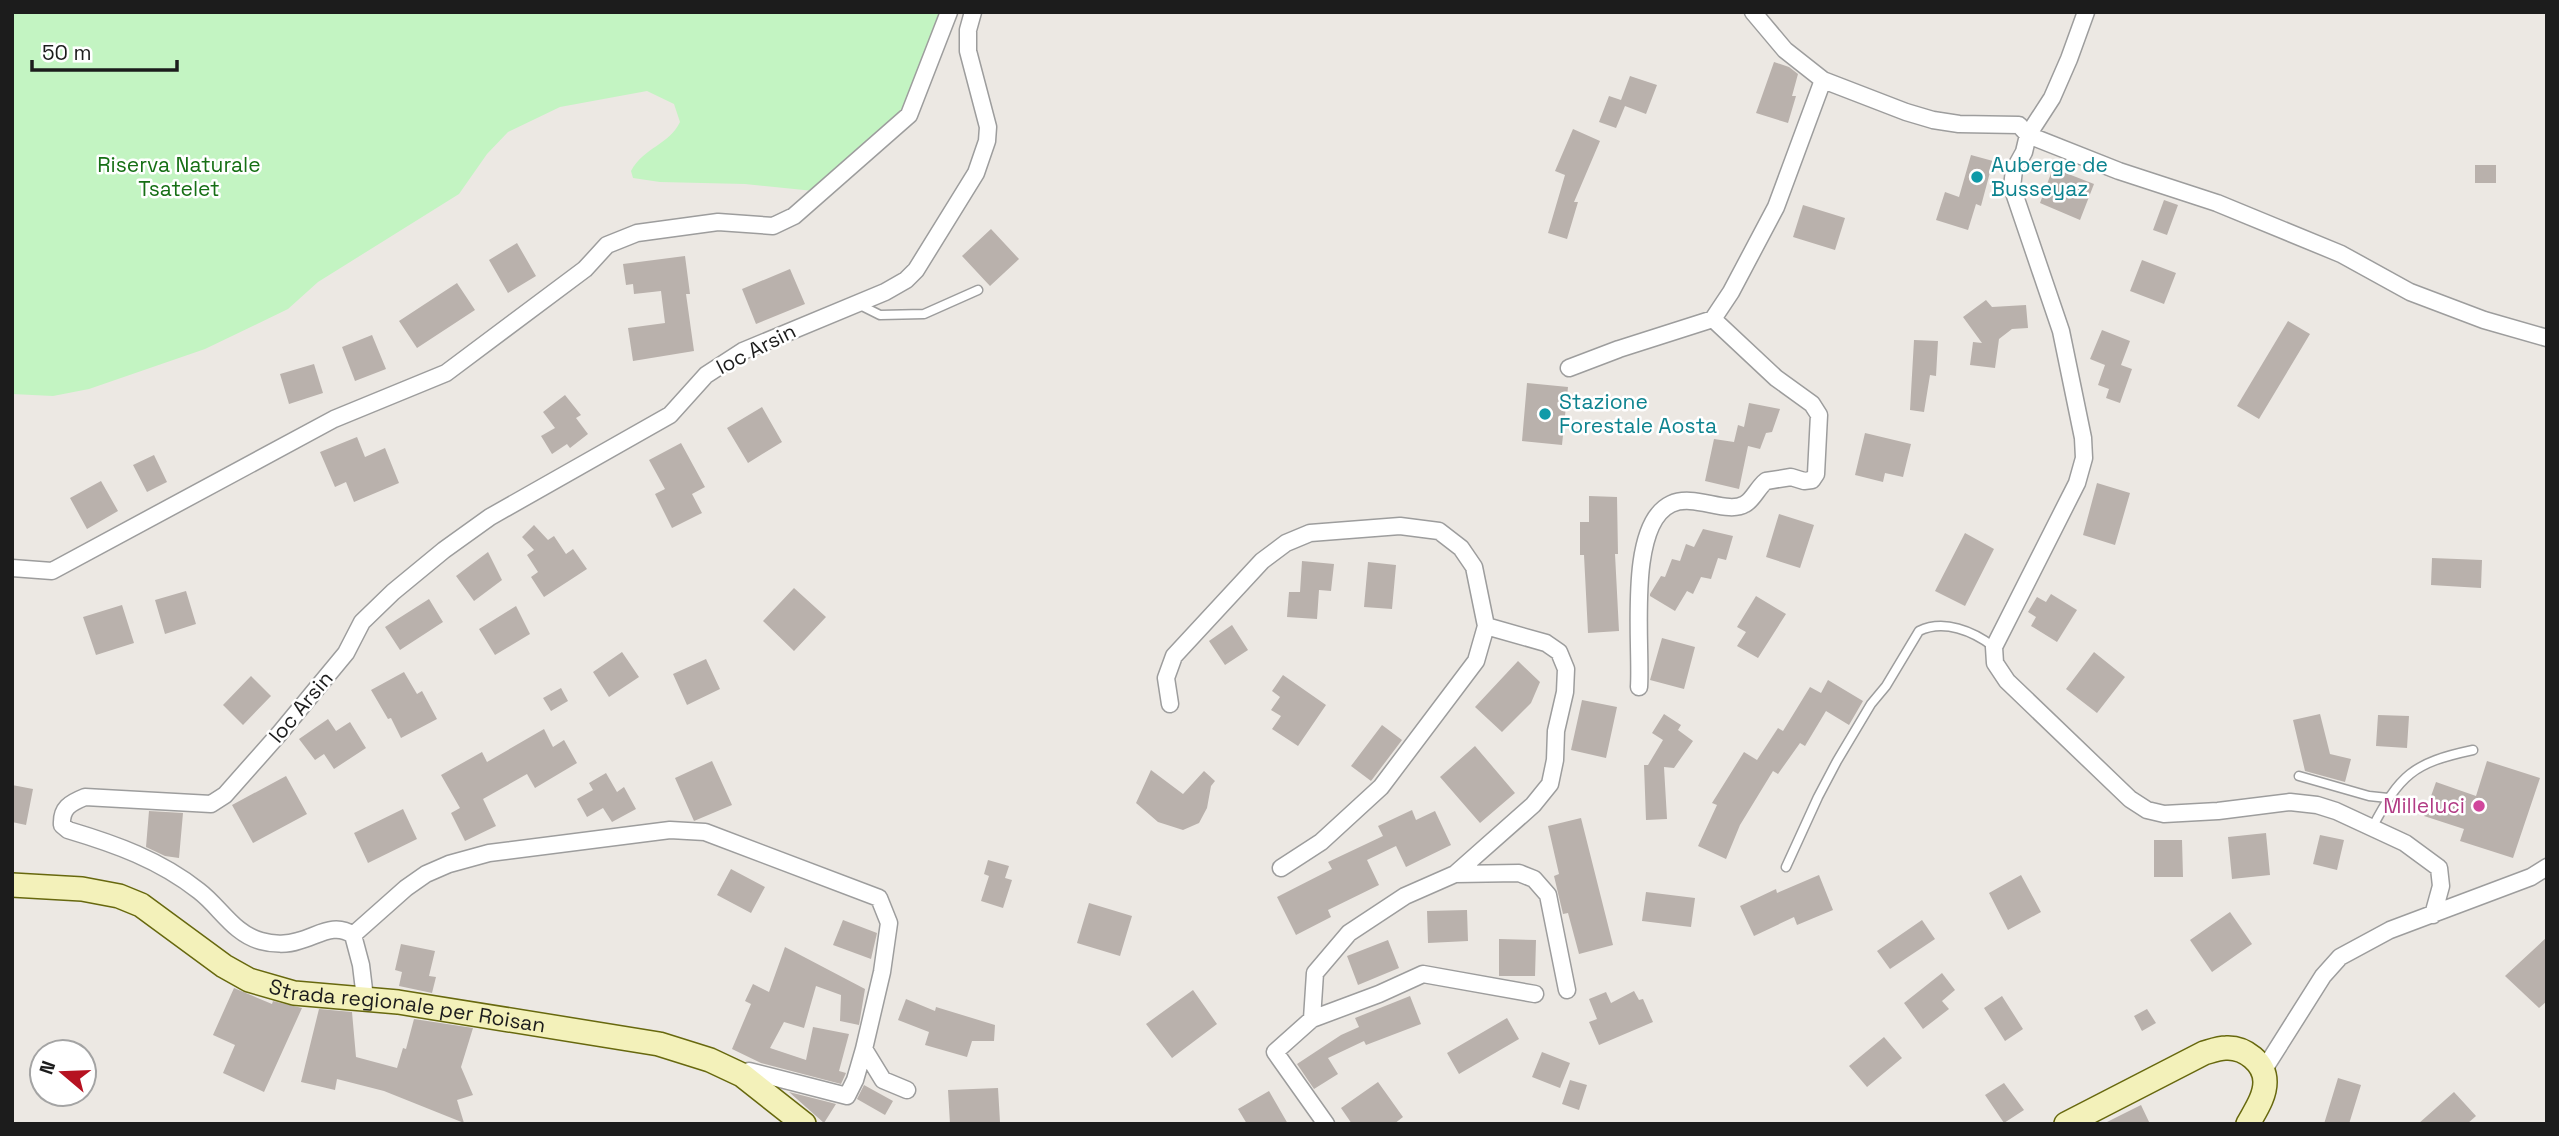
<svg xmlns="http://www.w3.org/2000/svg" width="2559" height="1136" font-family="'Space Grotesk',sans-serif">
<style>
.park{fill:#c3f4c2}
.building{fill:#b9b1ac}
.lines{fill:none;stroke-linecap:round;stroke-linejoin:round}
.service-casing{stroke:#9d9d9d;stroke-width:11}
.minor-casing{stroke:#9d9d9d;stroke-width:19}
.secondary-casing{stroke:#67680e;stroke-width:26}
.service{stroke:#fff;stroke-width:8}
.minor{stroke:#fff;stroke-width:16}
.secondary{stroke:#f3f1ba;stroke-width:23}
.culture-dot{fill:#0f9aa8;stroke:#fff;stroke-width:2.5}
.hotel-dot{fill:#d1479c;stroke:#fff;stroke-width:2.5}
.labels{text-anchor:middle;stroke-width:5;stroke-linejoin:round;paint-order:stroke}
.park-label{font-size:21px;fill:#166f15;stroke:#fff}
.culture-label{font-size:21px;fill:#0d838f;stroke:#fff;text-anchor:start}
.street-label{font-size:21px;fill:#1c1c1c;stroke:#fff}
.hotel-label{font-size:21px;fill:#b23c85;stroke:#fff;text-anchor:end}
</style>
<rect width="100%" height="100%" fill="#ece8e3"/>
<path class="park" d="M12,12H945L904,112L814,191L745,184L660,182L633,178L631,171C644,147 669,145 680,122L674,104L647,91L560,107L508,132L487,154L459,194L318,282L288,309L205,349L89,389L53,396L12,394Z"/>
<path class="building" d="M1774,62L1789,67L1798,74L1792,96H1796L1788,123L1756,113Z
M1630,76L1657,85L1646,114L1625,106L1616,128L1599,122L1609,96L1621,100Z
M1573,129L1600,141L1574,202H1578L1567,239L1548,233L1565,175L1555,171Z
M1971,155L1993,161L1981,206L1976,204L1968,230L1936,220L1945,192L1959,197Z
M2475,165H2496V183H2475Z
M2053,168L2094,184L2080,220L2040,203Z
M2164,200L2178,205L2167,235L2153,230Z
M1803,205L1845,218L1835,250L1793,237Z
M991,229L1019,259L990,286L962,256Z
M517,243L536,276L508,293L489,260Z
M685,256L690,294H686L694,351L633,361L628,328L665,323L661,291L634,294L633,284L626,285L623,264Z
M2142,260L2176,273L2164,304L2130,291Z
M790,269L805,304L756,324L742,289Z
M457,283L475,310L417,348L399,321Z
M1986,300L1992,307L2026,305L2028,328L2012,329L1999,339L1995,368L1970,365L1973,342L1982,343L1963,317Z
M2288,321L2310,334L2259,419L2237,406Z
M2102,330L2130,341L2121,365L2132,369L2120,403L2106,398L2109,389L2098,385L2105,365L2090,359Z
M372,335L386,369L355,381L342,347Z
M1914,340L1938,341L1936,376L1930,375L1924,412L1910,410Z
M314,364L323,393L289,404L280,374Z
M1527,383L1568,387L1562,445L1522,441Z
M565,395L581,415L576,418L588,434L570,448L567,444L552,454L541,436L555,428L543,412Z
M1749,403L1780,409L1772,432L1766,433L1760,449L1748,446L1739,489L1705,481L1714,439L1734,442L1738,425L1744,427Z
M762,407L782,442L748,463L727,428Z
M1865,433L1911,444L1903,477L1885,473L1883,482L1855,475Z
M357,437L365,457L385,448L399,483L354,502L346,482L335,487L320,452Z
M681,443L705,487L692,494L702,513L672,528L655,494L665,489L649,460Z
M154,455L167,482L147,492L133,465Z
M101,481L118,511L87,529L70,498Z
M2097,483L2130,493L2115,545L2083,535Z
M1589,496L1617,497L1618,554H1615L1619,631L1588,633L1584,555H1580V522H1589Z
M1779,514L1814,525L1800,568L1766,557Z
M534,525L548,540L554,536L566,554L573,549L587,569L544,597L531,577L538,572L527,555L534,550L522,537Z
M1703,529L1733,536L1726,560L1718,558L1711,579L1701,577L1693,594L1687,591L1675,611L1650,596V594L1661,576L1665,577L1672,559L1680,561L1686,544L1694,547Z
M1965,533L1994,549L1965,606L1935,591Z
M488,552L502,580L474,601L456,576Z
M2432,558L2482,560L2481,588L2431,585Z
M1302,561L1334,564L1331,591L1319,590L1317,619L1287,617L1289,592H1300Z
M1368,562L1396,565L1392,609L1364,607Z
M794,588L826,617L794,651L763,621Z
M186,591L196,624L165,634L155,600Z
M2051,594L2077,610L2057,642L2031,626L2036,617L2028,612L2037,597L2046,602Z
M1756,596L1786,614L1758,658L1737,646L1746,632L1737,627Z
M429,599L443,622L400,650L385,627Z
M122,605L134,643L96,655L83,617Z
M516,606L530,634L495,655L479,629Z
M1232,625L1248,650L1225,665L1209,641Z
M1662,638L1695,647L1684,689L1650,680Z
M622,652L639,677L609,697L593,672Z
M2094,652L2125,677L2097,713L2066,689Z
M706,659L720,689L687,705L673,674Z
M1518,661L1540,682L1531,703L1502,732L1475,707Z
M404,672L417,694L422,691L437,719L401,738L391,718L388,719L371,690Z
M1283,675L1326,705L1298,746L1272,729L1281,716L1271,710L1280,697L1272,691Z
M251,676L271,696L243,725L223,705Z
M1828,680L1863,701L1849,725L1826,711L1805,746L1800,743L1778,774L1773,771L1740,825L1726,859L1698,846L1717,805L1712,803L1744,752L1757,760L1778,728L1783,731L1810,687L1821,693Z
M561,688L568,701L551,711L543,698Z
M1582,700L1617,707L1606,758L1571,750Z
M1664,714L1681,725L1678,730L1693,741L1674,768L1664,767L1667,819L1646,820L1644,765H1648L1663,740L1652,733Z
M2320,714L2330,754L2351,759L2345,782L2305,771L2293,720Z
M2378,715L2409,716L2407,748L2376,746Z
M328,719L336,731L350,722L366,748L334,769L324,754L315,760L299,739Z
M1382,725L1402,740L1371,781L1351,766Z
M544,729L553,747L564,740L577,763L535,788L527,774L483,799L496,826L465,841L451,813L460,808L441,775L482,752L487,762Z
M1475,746L1515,793L1480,823L1440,777Z
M712,761L732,805L694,821L675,778Z
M2487,761L2540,778L2513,858L2460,841L2464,829L2424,816L2436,782L2476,796Z
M1151,770L1183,794L1204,771L1215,781L1211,786L1207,808L1199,823L1183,830L1158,822L1136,803Z
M606,773L617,792L624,787L636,809L612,822L603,808L587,817L577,799L593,790L589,783Z
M286,776L307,814L253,843L232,805Z
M12,785L33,789L26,825L12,822Z
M403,809L417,839L368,863L354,833Z
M1412,810L1416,820L1435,811L1451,845L1406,867L1396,846L1367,860L1379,885L1328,910L1331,917L1296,935L1277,897L1332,869L1328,862L1383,836L1378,826Z
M149,811L183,813L179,858L165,856L146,847Z
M1581,818L1613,945L1579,954L1568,913L1563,914L1554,876L1559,874L1548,826Z
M2266,833L2270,875L2232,879L2228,837Z
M2320,835L2344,840L2337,870L2313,864Z
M2154,840H2182L2183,877H2154Z
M988,860L1009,866L1005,878L1012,880L1003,908L981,901L989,876L984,874Z
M731,869L765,887L751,913L717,895Z
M1819,875L1833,910L1797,925L1794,917L1754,936L1740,906L1776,889L1777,893Z
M2021,875L2041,912L2008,930L1989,893Z
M1646,892L1695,898L1691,927L1642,921Z
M1089,903L1132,916L1120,956L1077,943Z
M1467,910L1468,941L1428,943L1427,911Z
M2230,912L2252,944L2212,972L2190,940Z
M843,920L877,933L871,959L833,945Z
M1922,920L1935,939L1890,969L1877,951Z
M2547,937V1001L2539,1008L2505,976Z
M1499,939L1536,940L1535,976H1499Z
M1388,940L1399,968L1358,985L1347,956Z
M401,944L435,951L429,976L436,977L432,993L399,986L402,972L395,970Z
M785,947L865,989L859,1025L840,1021L841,995L816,986L804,1028L784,1022L770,1048L806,1060L813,1027L849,1034L839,1071L846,1073L841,1084L761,1063L732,1049L751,1004L745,1001L753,984L769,992Z
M1942,973L1955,990L1942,1001L1949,1009L1923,1029L1904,1003Z
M234,988L272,1004L273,1001L302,1008L264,1092L223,1073L235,1045L213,1035Z
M1193,990L1217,1024L1172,1058L1146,1024Z
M1634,991L1639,1000L1643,999L1653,1022L1599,1045L1589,1022L1597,1019L1589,999L1606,992L1611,1003Z
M1410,996L1421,1024L1366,1045L1364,1041L1328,1058L1338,1074L1314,1089L1297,1064L1341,1035L1359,1027L1355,1018Z
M2002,996L2023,1029L2005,1041L1984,1008Z
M906,999L935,1011L936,1007L995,1025L994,1041H972L967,1057L925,1045L929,1032L898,1020Z
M319,1009L352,1012L356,1057L397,1068L403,1048L406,1049L414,1019L473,1028L461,1067L473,1095L457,1100L464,1123L384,1091L337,1079L335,1090L301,1082Z
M2147,1009L2156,1023L2142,1031L2134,1016Z
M1507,1018L1519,1039L1459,1074L1447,1053Z
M1884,1037L1902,1058L1867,1087L1849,1066Z
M1542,1052L1570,1063L1560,1088L1532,1077Z
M2338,1078L2361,1085L2349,1124H2324Z
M1570,1080L1587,1085L1579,1110L1562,1104Z
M1378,1082L1403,1117L1394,1124H1352L1341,1108Z
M2004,1083L2024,1110L2004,1123L1985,1095Z
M864,1085L893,1101L885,1115L857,1099Z
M998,1088L1000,1122L950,1124L948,1090Z
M1269,1091L1288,1124H1247L1238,1109Z
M789,1092L836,1104L824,1123Z
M2454,1092L2476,1116L2467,1124H2418Z
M2141,1105L2150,1124H2103Z"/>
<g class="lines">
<defs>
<path id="service" d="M858,304L880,315L924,314L978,290
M2299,776L2369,796L2388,798
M2372,828C2400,775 2412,763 2473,750
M1786,867L1818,797L1837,761L1871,704L1886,686L1919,631C1944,619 1973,631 1994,647"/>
<path id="minor" d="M1753,12L1785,50L1823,80L1906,112L1933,120L1959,124L2019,125L2028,135L2119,171L2217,203L2341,254L2410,292L2484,320L2547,338
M2086,12L2069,59L2052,98L2028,135L2024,152L2014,170L2012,187L2061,331L2083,438L2084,458L2077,483L1994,647L1995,663L2007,681L2130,799L2147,810L2164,814L2218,811L2290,802L2317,805L2336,811L2405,843L2439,868L2441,886L2433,915
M1569,368L1619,349L1713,319L1731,292L1776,207L1823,80
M12,568L52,571L334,419L446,373L585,269L607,245L637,233L718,222L773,226L794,216L909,115L949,12
M1639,687C1642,645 1626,525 1671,504C1694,493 1727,515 1745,504C1753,500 1758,487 1766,481L1791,477L1804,481L1812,480L1816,474L1819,415L1812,404L1776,378L1713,319
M1170,704L1166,678L1174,656L1262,561L1286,543L1310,533L1400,526L1439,531L1461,548L1474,567L1486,626L1546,643L1559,652L1566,669L1565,692L1556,731L1555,760L1550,784L1533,805L1455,874L1405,896L1349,933L1315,973L1312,1019
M1281,868L1321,842L1381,787L1476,661L1486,626
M1455,874L1519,873L1534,879L1548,895L1567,990
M353,935L406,888L426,874L449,864L489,853L670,830L705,832L879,898L889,923L882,972L864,1049L883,1080L907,1090
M365,998L361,965L353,935C334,922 318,936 298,941C287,945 272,944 261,941C234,934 220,907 199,891C160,860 115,844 68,830L62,825C61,808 70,803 85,797L211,804L225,795L279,734L346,653L362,622L393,592L444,550L490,517L670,415L706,375L743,351L885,292L906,280L916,270L976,173L987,141L988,127L968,51V30L973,12
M2263,1071L2323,976L2340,957L2390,930L2531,877L2547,867
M742,1075L749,1071L847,1096L855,1080L864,1049
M1326,1124L1275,1052L1312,1019L1379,994L1423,974L1535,994"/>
<g id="secondary">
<path id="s1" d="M12,885L82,889L119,896L141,905L224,966L249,980L294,993L398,1002L659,1044L710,1060L742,1075L804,1124"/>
<path d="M2066,1124L2204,1053C2211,1051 2219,1048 2226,1048C2245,1047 2265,1063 2265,1082C2265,1097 2255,1111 2248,1124"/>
</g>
</defs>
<use href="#service" class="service-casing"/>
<use href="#minor" class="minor-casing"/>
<use href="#secondary" class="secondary-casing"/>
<use href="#service" class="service"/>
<use href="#minor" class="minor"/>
<use href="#secondary" class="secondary"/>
</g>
<g class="culture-dot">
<circle cx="1977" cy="177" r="7"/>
<circle cx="1545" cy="414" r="7"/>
</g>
<circle class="hotel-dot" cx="2479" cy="806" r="7"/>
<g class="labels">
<g class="park-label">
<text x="179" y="172">Riserva Naturale<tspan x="179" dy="24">Tsatelet</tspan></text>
</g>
<g class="culture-label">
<text x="1991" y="172">Auberge de<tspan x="1991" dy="24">Busseyaz</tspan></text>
<text x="1559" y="409">Stazione<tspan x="1559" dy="24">Forestale Aosta</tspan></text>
</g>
<g class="street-label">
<text transform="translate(756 349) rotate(-27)" y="7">loc Arsin</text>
<text transform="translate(301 707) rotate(-50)" y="7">loc Arsin</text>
<text dy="7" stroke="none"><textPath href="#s1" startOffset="424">Strada regionale per Roisan</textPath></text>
</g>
<g class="hotel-label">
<text x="2465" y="813">Milleluci</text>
</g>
</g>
<rect width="2559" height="1136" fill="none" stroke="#1c1c1c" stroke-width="28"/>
<g transform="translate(63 1073) rotate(289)"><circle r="33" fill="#ffffff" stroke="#a4a4a4" stroke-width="2"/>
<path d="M0-5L12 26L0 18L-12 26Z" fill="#b61221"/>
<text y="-10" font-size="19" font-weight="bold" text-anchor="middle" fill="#1c1c1c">N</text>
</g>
<path d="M32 60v10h145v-10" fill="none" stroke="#1c1c1c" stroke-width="3.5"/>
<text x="42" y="60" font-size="21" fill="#1c1c1c" stroke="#ffffff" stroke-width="5" paint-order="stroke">50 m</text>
</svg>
